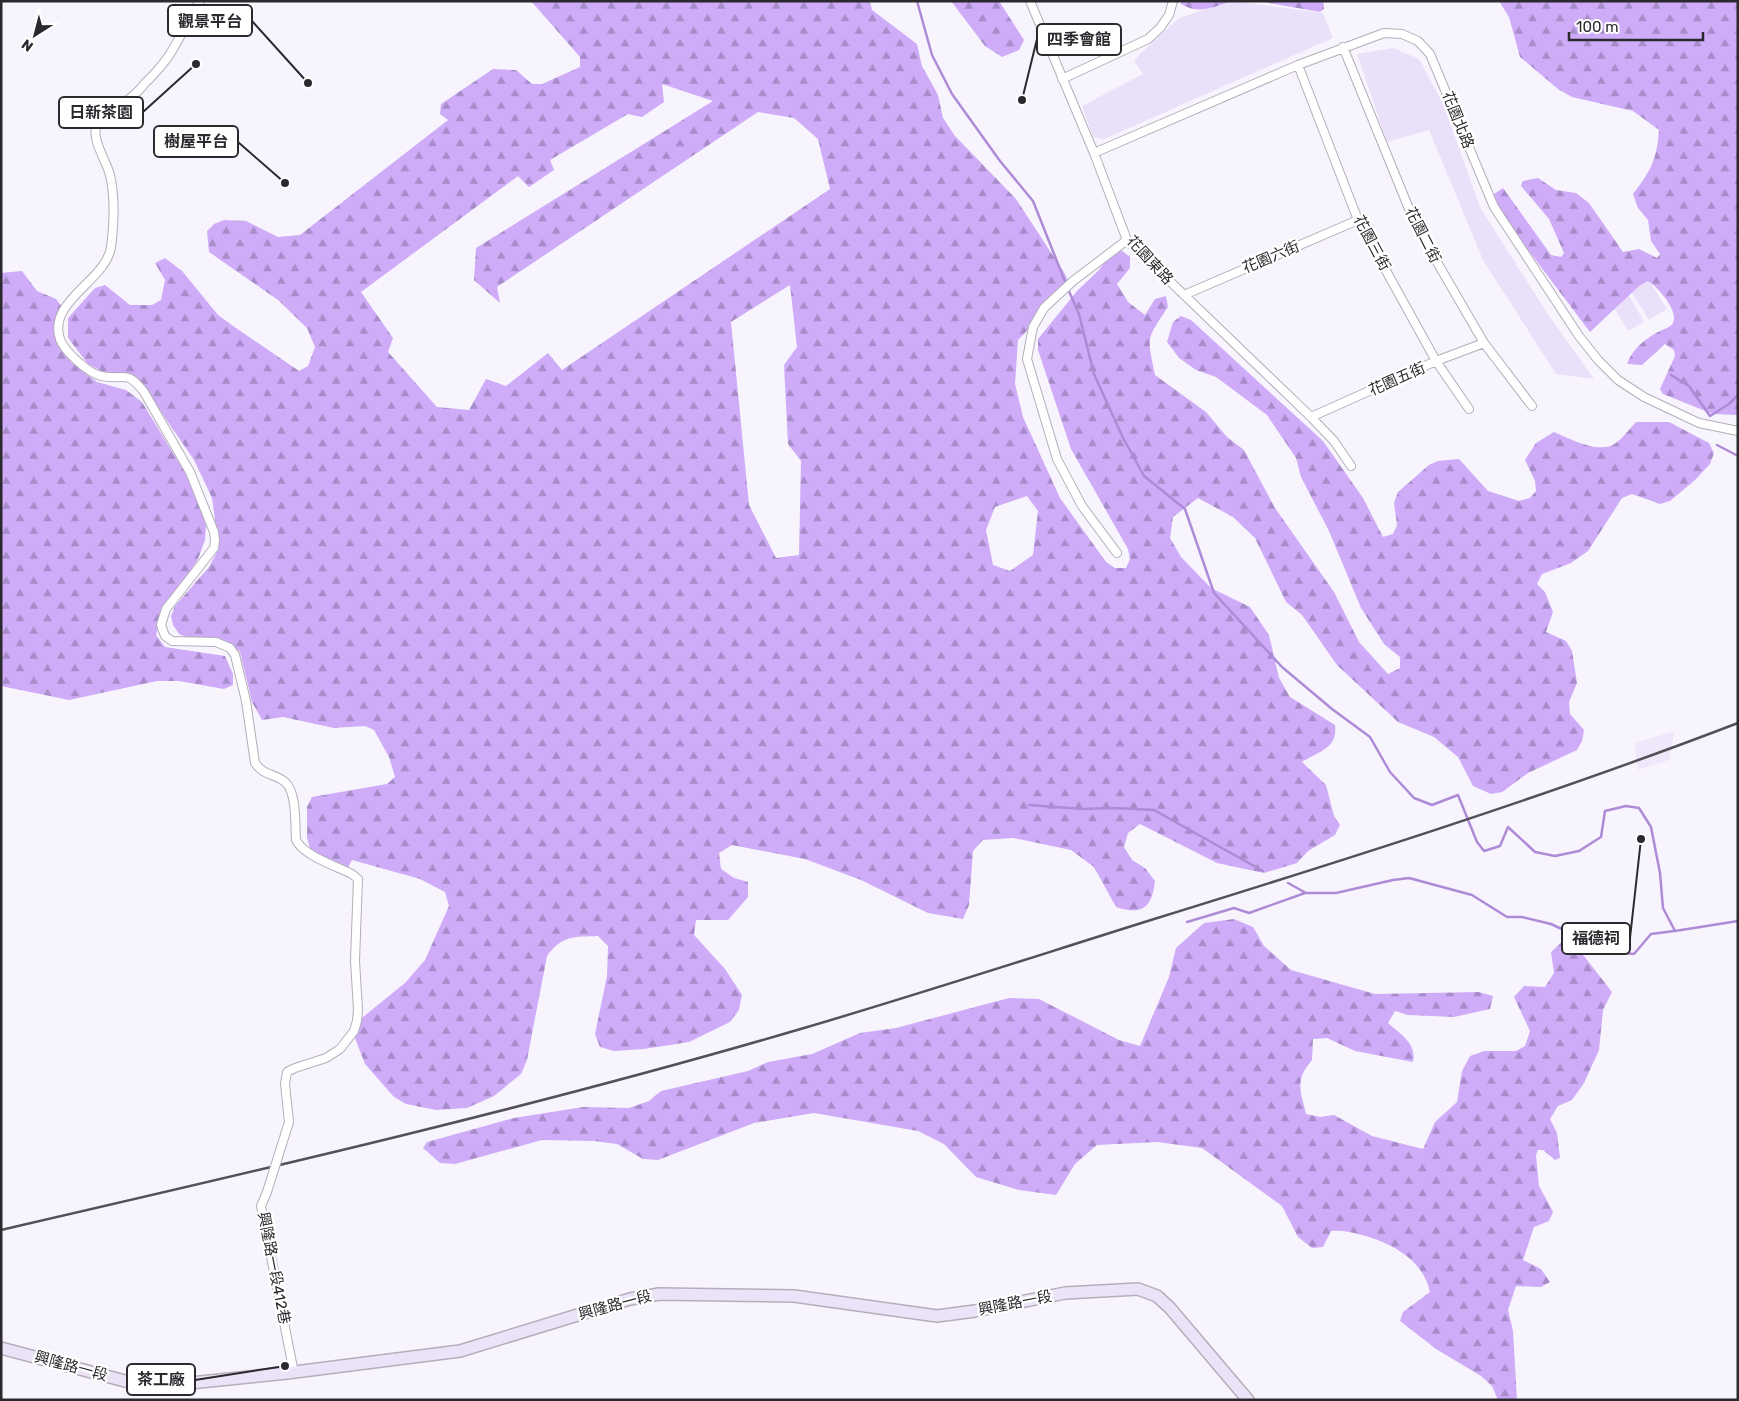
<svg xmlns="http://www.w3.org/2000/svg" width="1739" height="1401" font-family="Rubik,'Noto Sans TC',sans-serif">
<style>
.built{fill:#efe7fa}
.green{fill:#ebe0fa}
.forest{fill:url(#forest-firs);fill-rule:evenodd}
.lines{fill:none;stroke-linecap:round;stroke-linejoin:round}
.stream{stroke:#ae8bd6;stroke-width:2.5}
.street-casing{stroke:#b3aeb9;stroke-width:10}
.secondary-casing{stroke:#b3aeb9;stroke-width:14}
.street{stroke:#fff;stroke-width:8}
.secondary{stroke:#ede3f8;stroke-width:11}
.rail{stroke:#535056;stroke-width:2.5}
.street-bridge-casing{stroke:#b3aeb9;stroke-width:10;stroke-linecap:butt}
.street-bridge{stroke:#fff;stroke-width:8}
.labels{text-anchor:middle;stroke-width:4.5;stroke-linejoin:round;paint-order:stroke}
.street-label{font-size:15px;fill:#2b292e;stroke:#fff}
.leader{fill:none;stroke:#2b292e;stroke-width:2}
.callout-dot{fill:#2b292e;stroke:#fff;stroke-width:2}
.callout{fill:#fff;stroke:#2b292e;stroke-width:2}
.callout-label{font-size:16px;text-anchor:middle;font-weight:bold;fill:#2b292e}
</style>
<defs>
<pattern id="forest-firs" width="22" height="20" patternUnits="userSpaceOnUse" patternTransform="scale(1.25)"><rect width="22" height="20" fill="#ceacf8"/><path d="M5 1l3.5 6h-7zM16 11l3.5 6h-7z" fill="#a78cc9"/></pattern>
</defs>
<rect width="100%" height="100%" fill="#f8f4fd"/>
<path class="built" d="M1675,731L1669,760L1638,770L1634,743Z"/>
<path class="green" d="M1232,1L1323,13L1333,38L1104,139L1093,137L1082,106L1143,74L1134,61L1141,53L1179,18Z
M1393,48L1419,59L1444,106L1480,207L1547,313L1594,379L1556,374L1483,260L1429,130L1387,142L1357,54Z
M1645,274L1667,309L1649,320L1627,285Z
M1624,286L1644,322L1628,331L1607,296Z"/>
<path class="forest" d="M531,1H870L872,10L917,44L922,66L938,95L943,118L955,136L1016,199L1065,274L1069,284L1064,293L1018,340L1015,384L1023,417L1060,498L1106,562L1115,568H1126L1130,559L1128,549L1071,449L1038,350V339L1077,291L1099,270L1110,254L1121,250L1130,257V268L1117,284L1128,302L1145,315L1155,299L1166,296L1168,307C1146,340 1147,336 1155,375L1206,412L1227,437L1244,450L1275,508L1334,592L1359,642L1388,674L1400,668V657L1384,644L1361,608L1329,531L1301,477L1296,458L1267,415L1216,377L1196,370L1179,358L1167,342L1173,322L1181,316L1191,320L1323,441L1363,498L1383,537L1393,534L1397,525L1394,503L1398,492L1429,465L1438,461L1459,459L1488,491L1519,501L1530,498L1536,491L1535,481L1525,460L1536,443L1554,432C1570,439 1602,456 1617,442C1624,437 1630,428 1636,422H1669L1709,443L1714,453L1710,464L1695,480L1670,501L1660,504L1632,494L1622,498L1588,551L1571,563L1542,574L1537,584L1545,592L1553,612L1546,632L1566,641L1572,651L1577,683L1569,702L1570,714L1584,730L1582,741L1577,750L1528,773L1502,792L1491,794L1473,786L1458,757L1434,737L1398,722L1337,665L1302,615L1286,602L1255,538L1233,517L1198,498L1173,517L1170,538L1181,557L1211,588L1250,607L1269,635L1279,678L1290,697L1335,725C1338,748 1320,751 1302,762L1326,785L1334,816L1340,825L1335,835L1308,851L1297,863L1264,873L1217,863L1140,824L1128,833L1124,847L1132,860L1145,868L1155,881C1152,907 1143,916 1116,907L1094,867L1071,850L1013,838L983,840L973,851L969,905L963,919L928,913L861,880L805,859L732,845L719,853L721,869L734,878L748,882V897L728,920H696L694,935L725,969L742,995L739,1010L730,1022L689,1042L644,1049L614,1051L600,1047L595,1034L607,976L608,946L598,936C574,937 562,935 547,956L527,1060L521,1074L494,1096L467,1108L436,1110L406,1104L394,1097L365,1064L355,1038L358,1021L405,983L425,960L449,906L445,892L420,879L352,860L347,869L335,867L310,848L307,838V807L312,797L387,784L395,777L389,757L374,730L365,726L334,728L283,717L262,720L252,702L240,652L230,644L189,638L179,634L173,625L171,616L175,606L209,567L219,548L212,498L194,460L157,406L128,378L107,374L88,364L68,338V318L95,288L105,285L130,305H152L161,300L165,280L155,263L165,258L182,271L218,315L236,328L299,371L308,366L315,347L307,328L278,300L209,252L207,231L214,224L224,220L246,221L278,237L300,235L448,120L440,114L441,104L493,69L516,70L532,84H542L580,67V57ZM662,84L713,101L476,248L474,280L500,303L497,287L758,112L794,118L818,139L830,189L562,370L548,353L506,386L486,379L469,410L437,407L388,352L393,338L361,292L518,176L529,187L554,170L550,160L628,114L642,117L664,102ZM790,285L797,347L784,365L788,444L801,461L799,555L776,558L749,505L731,322ZM1027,496L1038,511L1033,555L1010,571L993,565L986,530L995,507Z
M951,1H999L1024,40L1019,50L1002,57L985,46Z
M1181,1H1232C1213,7 1199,15 1181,4Z
M1257,1H1323L1324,9L1320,12Z
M1499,1H1738V415L1713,414L1663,394L1660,389L1675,356L1674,350L1665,344L1642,365L1627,364C1633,348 1645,339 1660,331C1664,329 1671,327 1673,323C1679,311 1658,287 1648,281L1639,286L1590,332L1498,210L1494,194L1503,188L1551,255L1561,257L1564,253L1549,219L1521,186L1523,181L1538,178L1556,190L1576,193L1589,203L1623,252L1639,249L1657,258L1660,254L1651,241L1648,220L1638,208L1633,194C1651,171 1657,159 1659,130L1633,111L1572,97L1558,89L1520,57L1509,17Z
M22,271L37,291L56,299L62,307L59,342L72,363L97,382L126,390L142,402L193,486L206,525L205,540L198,559L161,616L156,635L165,647L225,656L233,674V685L224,689L179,681H157L69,700L1,686V273Z
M1234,919L1253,927L1264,946L1291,970L1375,994L1479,992L1493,996L1490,1009L1454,1017L1408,1015L1395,1011L1388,1023C1400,1034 1417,1043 1413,1062L1355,1051L1327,1038L1313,1039L1312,1060C1295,1080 1300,1089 1306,1114L1320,1117L1334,1115L1372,1136L1423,1149L1435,1122L1457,1102L1462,1071L1470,1056L1484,1051H1516L1525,1046L1530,1031L1514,997L1524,986L1545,987L1554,973L1551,952L1563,941L1584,956L1612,992L1603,1010L1599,1050L1584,1083L1572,1100L1558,1106L1550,1119L1557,1133L1560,1158L1555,1160L1543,1150H1538L1536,1155L1539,1186L1553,1212L1549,1221L1534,1227L1523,1260L1541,1269L1550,1282L1541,1287L1516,1286L1508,1310L1513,1331L1517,1400H1498L1492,1386L1481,1376L1436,1349L1400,1321L1403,1312L1430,1292C1423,1259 1391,1243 1362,1235C1351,1232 1342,1230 1331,1231L1323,1247L1312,1248L1298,1237L1282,1206L1202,1148L1157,1142L1097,1145L1075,1164L1056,1195L1019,1190L976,1177L944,1144L918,1131L814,1113L754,1123L658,1160L643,1159L617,1144L594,1141L542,1140L455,1164L440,1163L423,1148L427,1142L514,1118L583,1107L629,1108L649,1101L661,1091L748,1071L768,1062L812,1054L860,1033L896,1028L1009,998L1039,999L1119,1040L1140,1046L1169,977L1176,948L1204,923Z"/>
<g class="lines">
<path class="stream" d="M917,1L932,55L952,94L1000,161L1033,201L1066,284
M1068,289L1079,314L1094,374L1123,438L1144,476L1185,509L1214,593L1282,667L1332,709L1370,737L1390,772L1414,798L1432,805L1458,795L1477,842L1484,851L1500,846L1508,827L1535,852L1555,856L1579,851L1601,837L1605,811L1626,806L1639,808L1651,827L1660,873L1663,908L1675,931L1738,921
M1671,375L1689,386L1710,416L1729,404L1738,395
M1717,445L1738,456
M1029,805L1082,809L1115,808L1154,810L1263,871
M1288,883L1306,893H1336L1393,880L1409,878L1472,895L1507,917H1522L1551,924L1611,952L1634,954L1651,934L1674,931
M1187,922L1234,908L1249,913L1305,893"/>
<defs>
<path id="street" d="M200,1C188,18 181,37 170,54C165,62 152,77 145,83C141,89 134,95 129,99C117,106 105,108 98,121C89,138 106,159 110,175C115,197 114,224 111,247C106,281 47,301 60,339C64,351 88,373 101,376C125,381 125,368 144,392L190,472L214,532L215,541L214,548L166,609L161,625L165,636L172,641L216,642L230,648L235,655L246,701L255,763C264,776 274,773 285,782C297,792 295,825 296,840C304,856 336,866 352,874L358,879L355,961L358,1010L357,1021L354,1031L340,1049L326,1058L295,1068L287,1072L285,1084L289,1122
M1030,1L1094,153L1127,240L1311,417L1334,441L1351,466
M1343,47L1416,226L1484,343L1532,406
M1298,65L1358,220L1436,361L1469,409
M1062,79L1148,39L1160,28L1169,15L1173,1
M1094,153L1298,65L1384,33L1402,34L1418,41L1430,54L1494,207L1579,336L1598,360L1618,380L1644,397L1699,423L1738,431
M1184,295L1358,220
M1311,417L1436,361L1484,343
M1117,553L1082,506L1057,459L1027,359L1033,327L1044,308L1073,281L1127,240
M267,1192L261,1206L294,1373"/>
<path id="secondary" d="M1,1348L140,1385L161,1386L287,1373L460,1351L630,1299L659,1294L794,1296L937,1316L975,1311L1065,1293L1138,1289L1157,1296L1170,1308L1248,1400"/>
</defs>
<use href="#street" class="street-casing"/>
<use href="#secondary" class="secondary-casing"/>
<use href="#street" class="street"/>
<use href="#secondary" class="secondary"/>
<path class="rail" d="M1,1230C270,1168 539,1106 804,1028C920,994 1036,956 1151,920C1348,859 1545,797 1738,723"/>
<defs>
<path id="street-bridge" d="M267,1192L289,1122"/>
</defs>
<use href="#street-bridge" class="street-bridge-casing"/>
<use href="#street-bridge" class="street-bridge"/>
</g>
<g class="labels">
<g class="street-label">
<text transform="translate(1458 120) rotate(68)" y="5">花園北路</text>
<text transform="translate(1423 235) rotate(63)" y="5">花園二街</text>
<text transform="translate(1372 243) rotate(62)" y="5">花園三街</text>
<text transform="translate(1271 257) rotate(-23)" y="5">花園六街</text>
<text transform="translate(1150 260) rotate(47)" y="5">花園東路</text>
<text transform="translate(1397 379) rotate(-24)" y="5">花園五街</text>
<text transform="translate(274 1268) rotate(79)" y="5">興隆路一段412巷</text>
<text transform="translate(1015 1303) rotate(-11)" y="5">興隆路一段</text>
<text transform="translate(615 1305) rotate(-15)" y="5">興隆路一段</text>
<text transform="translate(71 1366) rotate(15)" y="5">興隆路一段</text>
</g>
</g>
<path class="leader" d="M308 83L252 21M1022 100L1037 39M196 64L143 112M285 183L238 142M1641 839L1630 938M285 1366L195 1380"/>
<g class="callout-dot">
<circle cx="308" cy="83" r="5"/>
<circle cx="1022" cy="100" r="5"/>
<circle cx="196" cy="64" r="5"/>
<circle cx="285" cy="183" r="5"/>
<circle cx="1641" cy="839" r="5"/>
<circle cx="285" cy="1366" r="5"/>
</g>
<g class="callout">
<rect x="168" y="5" width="84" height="31" rx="5"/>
<rect x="1037" y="24" width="84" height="31" rx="5"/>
<rect x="59" y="97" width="84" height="31" rx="5"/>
<rect x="154" y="126" width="84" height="31" rx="5"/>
<rect x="1562" y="923" width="68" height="31" rx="5"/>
<rect x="127" y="1364" width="68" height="31" rx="5"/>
</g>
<g class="callout-label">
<text x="210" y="27">觀景平台</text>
<text x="1079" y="45">四季會館</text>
<text x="101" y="118">日新茶園</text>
<text x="196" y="147">樹屋平台</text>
<text x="1596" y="944">福德祠</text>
<text x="161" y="1385">茶工廠</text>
</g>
<rect width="1739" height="1401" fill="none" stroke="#2b292e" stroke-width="5"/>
<g transform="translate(35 35) rotate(216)" stroke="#ffffff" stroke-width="4" paint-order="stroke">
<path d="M0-4L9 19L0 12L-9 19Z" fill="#2b292e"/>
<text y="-8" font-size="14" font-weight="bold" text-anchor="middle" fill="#2b292e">N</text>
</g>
<path d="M1569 32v8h134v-8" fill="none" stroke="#2b292e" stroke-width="2.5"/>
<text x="1576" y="32" font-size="15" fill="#2b292e" stroke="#ffffff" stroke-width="4" paint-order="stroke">100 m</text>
</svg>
